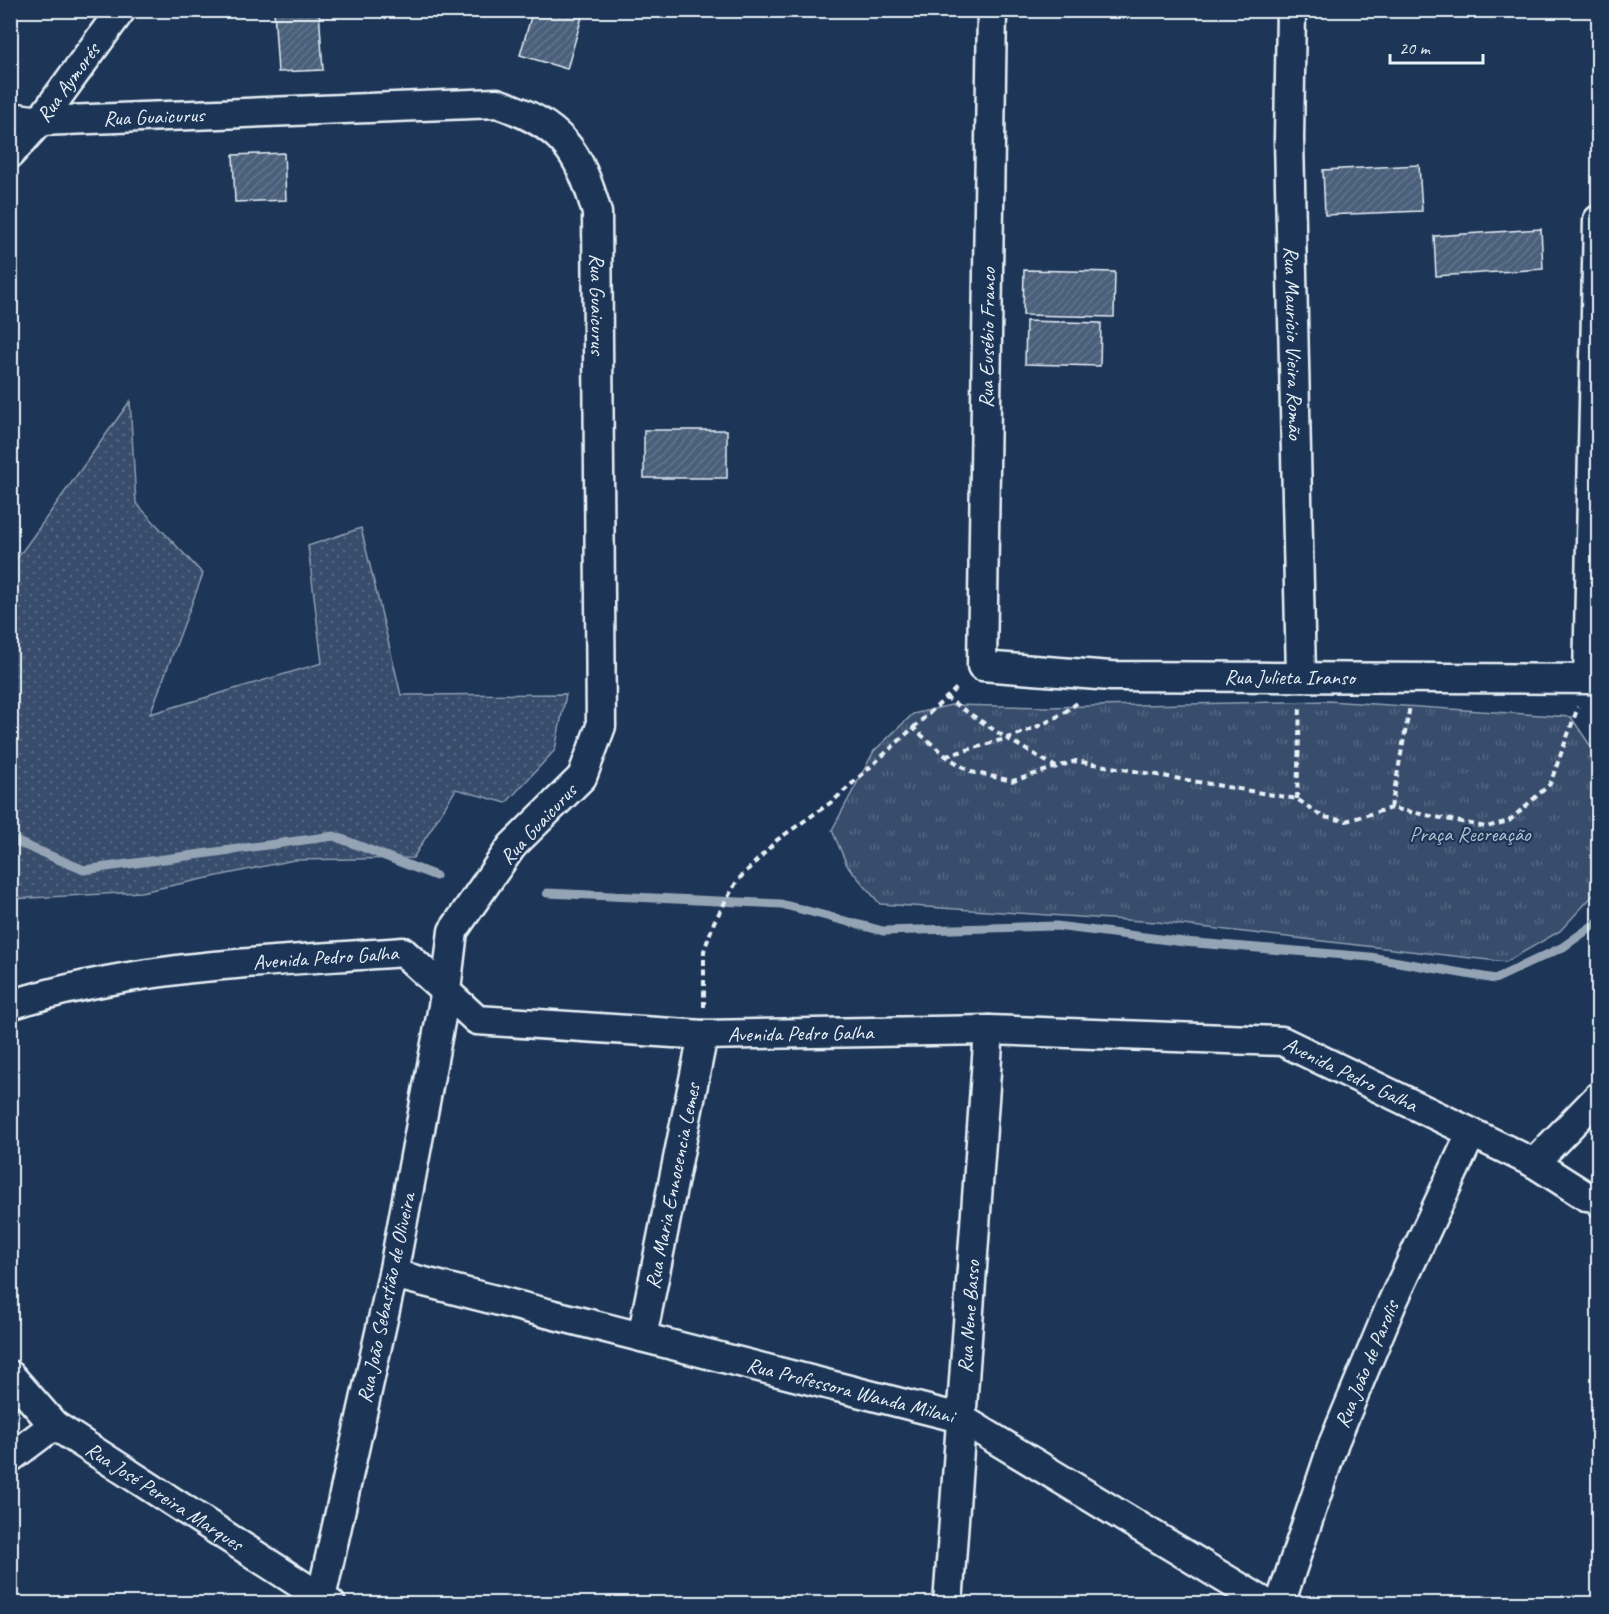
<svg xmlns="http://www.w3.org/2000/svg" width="1609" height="1614" font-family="Caveat,sans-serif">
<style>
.grass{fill:url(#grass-dots);stroke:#909fb2;stroke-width:1.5}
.park{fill:url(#park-tufts);stroke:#909fb2;stroke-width:1.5}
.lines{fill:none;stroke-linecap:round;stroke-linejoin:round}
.stream{stroke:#95a4b5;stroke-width:9}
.building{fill:url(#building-hatch);stroke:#e8f1f8;stroke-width:1.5}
.service-casing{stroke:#e8f1f8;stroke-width:20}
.minor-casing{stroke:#e8f1f8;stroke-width:33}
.path{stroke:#e8f1f8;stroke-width:4;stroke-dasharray:6 4.5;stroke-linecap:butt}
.service{stroke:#1d3557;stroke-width:15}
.minor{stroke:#1d3557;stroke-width:28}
.labels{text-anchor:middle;stroke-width:4.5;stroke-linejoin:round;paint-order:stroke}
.street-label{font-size:21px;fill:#e8f1f8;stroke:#1d3557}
.park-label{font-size:21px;fill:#b3c0ce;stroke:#1d3557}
</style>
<defs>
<pattern id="grass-dots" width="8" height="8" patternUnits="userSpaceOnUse" patternTransform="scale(1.5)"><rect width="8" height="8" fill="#374d6c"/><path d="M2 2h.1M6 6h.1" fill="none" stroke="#546782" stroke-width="1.8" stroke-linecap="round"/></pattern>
<pattern id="park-tufts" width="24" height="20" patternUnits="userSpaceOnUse" patternTransform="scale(1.5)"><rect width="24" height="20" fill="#374d6c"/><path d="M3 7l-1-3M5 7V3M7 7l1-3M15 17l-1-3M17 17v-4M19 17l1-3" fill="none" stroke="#546782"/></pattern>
<pattern id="building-hatch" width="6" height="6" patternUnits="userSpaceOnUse" patternTransform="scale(1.5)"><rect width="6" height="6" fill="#495e7a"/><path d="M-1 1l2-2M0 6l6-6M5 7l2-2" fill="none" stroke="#63768e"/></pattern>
</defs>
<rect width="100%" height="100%" fill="#1d3557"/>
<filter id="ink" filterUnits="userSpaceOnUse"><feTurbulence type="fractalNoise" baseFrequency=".0167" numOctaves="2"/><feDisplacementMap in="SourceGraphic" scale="12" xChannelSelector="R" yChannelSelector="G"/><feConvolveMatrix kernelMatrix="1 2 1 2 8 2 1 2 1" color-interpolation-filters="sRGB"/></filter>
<g filter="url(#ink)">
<path class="grass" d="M130,401L136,503L203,574L150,714L322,663L308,546L361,528L401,695L566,694L555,750L506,803L456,789L413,858L294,860L141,892L11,899V567Z"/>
<path class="park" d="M1328,701L1571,717L1598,757V890L1560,931L1506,962L1157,922L880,904L847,865L832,830L874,751L913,714L951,705L1047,707Z"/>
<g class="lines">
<path class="stream" d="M10,839L84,870L334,836L436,876
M547,893L781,904L883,931L1056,926L1184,942L1370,957L1495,979L1563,947L1598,922"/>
</g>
<path class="building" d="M274,10H319L323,70L278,72Z
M533,10H584L567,69L520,55Z
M284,153L286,200L235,202L233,155Z
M1419,165L1422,211L1325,215L1323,170Z
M1541,229L1543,269L1436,276L1434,236Z
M1024,270L1115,272L1114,317L1023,315Z
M1026,321L1101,323L1100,366L1025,364Z
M644,430H727V478H644Z"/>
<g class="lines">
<defs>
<path id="service" d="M1593,1197L1586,1196L1598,1210"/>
<g id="minor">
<path id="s1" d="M992,10L982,666L1111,676L1598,679"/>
<path id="s2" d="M1291,10L1289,139L1301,676"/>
<path id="s3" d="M10,117L40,121L497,103C561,125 579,149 597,213L601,726L582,777L512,846L453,931L446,990L393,1274L321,1598L317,1604"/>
<path id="s4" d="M10,154L40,121L121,10"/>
<path d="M1588,679L1598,220"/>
<path id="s5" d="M10,1005C137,964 271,962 403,952L477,1020L703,1035L989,1030L1282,1041L1534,1163L1586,1196"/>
<path d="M1534,1163L1598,1097"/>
<path id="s6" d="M393,1274L960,1418L1267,1604"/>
<path id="s7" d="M642,1337L703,1035"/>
<path id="s8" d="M10,1375L54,1425L331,1604"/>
<path d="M10,1458L54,1425"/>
<path id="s9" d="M948,1604L989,1030"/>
<path id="s10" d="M1280,1604L1334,1442L1392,1303L1471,1134"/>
</g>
</defs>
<use href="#service" class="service-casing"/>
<use href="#minor" class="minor-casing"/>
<path class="path" d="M945,697L1006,738L1056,767
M912,727L946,756L971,772L1013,781L1076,761L1297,799L1323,817L1346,821L1391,808L1486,827L1509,821L1550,784L1578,707
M946,756C990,743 1041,732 1077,703
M1297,799L1300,706
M1391,808L1410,706
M704,1007V951L714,922L737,881L777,840L833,801L959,686"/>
<use href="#service" class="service"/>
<use href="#minor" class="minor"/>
</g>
</g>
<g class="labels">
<g class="street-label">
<text dy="7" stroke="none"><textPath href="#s4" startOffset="92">Rua Aymorés</textPath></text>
<text dy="7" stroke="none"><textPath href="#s3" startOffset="144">Rua Guaicurus</textPath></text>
<text dy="7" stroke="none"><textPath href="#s3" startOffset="736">Rua Guaicurus</textPath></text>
<text transform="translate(987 338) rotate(-89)" y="7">Rua Eusébio Franco</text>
<text dy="7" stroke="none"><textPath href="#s2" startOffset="333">Rua Maurício Vieira Romão</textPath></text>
<text dy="7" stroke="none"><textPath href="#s1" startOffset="964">Rua Julieta Iranso</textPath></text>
<text transform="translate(538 824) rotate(-47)" y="7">Rua Guaicurus</text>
<text dy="7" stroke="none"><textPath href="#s5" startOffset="320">Avenida Pedro Galha</textPath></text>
<text dy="7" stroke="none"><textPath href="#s5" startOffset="822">Avenida Pedro Galha</textPath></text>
<text dy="7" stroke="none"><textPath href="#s5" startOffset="1380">Avenida Pedro Galha</textPath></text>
<text dy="7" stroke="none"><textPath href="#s7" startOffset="154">Rua Maria Ennocencia Lemes</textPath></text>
<text transform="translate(386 1298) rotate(-78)" y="7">Rua João Sebastião de Oliveira</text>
<text dy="7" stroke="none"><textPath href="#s9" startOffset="288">Rua Nene Basso</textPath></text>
<text dy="7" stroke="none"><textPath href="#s10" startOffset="255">Rua João de Parolis</textPath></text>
<text dy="7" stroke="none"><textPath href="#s6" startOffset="472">Rua Professora Wanda Milani</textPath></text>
<text dy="7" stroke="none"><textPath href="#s8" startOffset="198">Rua José Pereira Marques</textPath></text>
</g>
<g class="park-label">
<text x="1470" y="841">Praça Recreação</text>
</g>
</g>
<rect width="1609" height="1614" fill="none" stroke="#1d3557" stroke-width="36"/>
<rect x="18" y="18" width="1573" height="1578" fill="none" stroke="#e8f1f8" stroke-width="2" filter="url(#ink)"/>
<path d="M1390 54v9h93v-9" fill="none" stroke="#e8f1f8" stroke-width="3"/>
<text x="1399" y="54" font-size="18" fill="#e8f1f8" stroke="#1d3557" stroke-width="4.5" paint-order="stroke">20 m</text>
</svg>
